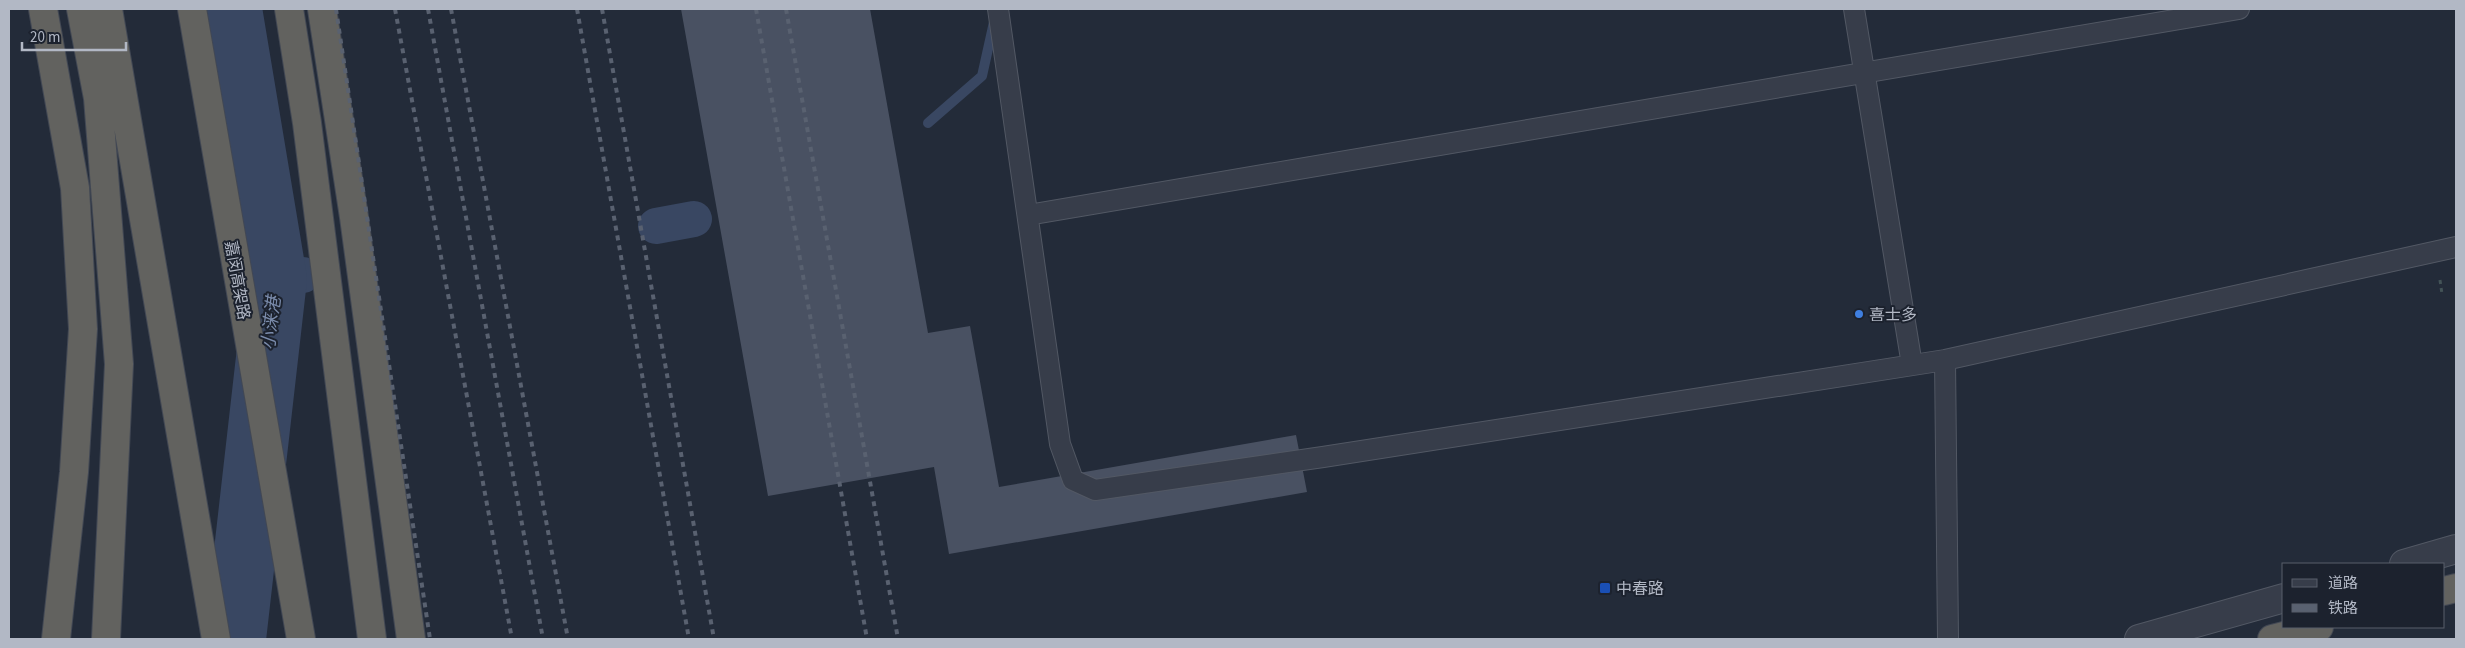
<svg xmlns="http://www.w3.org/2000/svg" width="2465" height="648" font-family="'Source Sans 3','Noto Sans SC',sans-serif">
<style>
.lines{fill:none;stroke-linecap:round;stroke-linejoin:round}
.stream{stroke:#394762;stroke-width:10}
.canal{stroke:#394762;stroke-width:36}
.river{stroke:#394762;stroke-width:62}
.building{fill:#495162}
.service-casing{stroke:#525864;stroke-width:22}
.minor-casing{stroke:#525864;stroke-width:30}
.trunk-casing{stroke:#424854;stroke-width:30}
.path{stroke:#435357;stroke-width:3;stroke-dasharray:4 4;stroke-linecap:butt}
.service{stroke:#373d4a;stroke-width:20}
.minor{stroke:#373d4a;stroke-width:28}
.trunk{stroke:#62625f;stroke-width:28}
.rail{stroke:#596170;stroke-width:4;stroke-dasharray:5 5;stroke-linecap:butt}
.shop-dot{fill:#3f7fe0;stroke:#1c222e;stroke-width:2}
.transit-dot{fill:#1a4fb4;stroke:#1c222e;stroke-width:2}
.labels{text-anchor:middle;stroke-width:4;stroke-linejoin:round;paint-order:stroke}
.street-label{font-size:16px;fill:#b2b8c5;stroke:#1c222e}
.poi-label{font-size:16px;fill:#b2b8c5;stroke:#1c222e;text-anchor:start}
.water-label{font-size:18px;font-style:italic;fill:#7b8cac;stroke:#1c222e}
</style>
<rect width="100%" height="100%" fill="#232b39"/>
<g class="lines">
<path class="stream" d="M928,123L982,76L994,22"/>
<path class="canal" d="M656,226L694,219
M276,279L303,275"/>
<path class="river" d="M231,9L276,279L235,639"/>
</g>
<path class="building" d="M681,9H870L928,333L970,326L999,487L1296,435L1307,492L949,554L934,467L768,496Z"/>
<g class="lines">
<defs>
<path id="service" d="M998,9L1060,444L1073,480L1095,490L1323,457L1945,360L2456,247
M1854,9L1912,365
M1028,215L2239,9
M1945,360L1948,639"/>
<path id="minor" d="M2404,564L2456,549
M2139,639L2284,598"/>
<path id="trunk" d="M43,9L75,188L83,329L74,472L56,639
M81,9L98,98L119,364L106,639
M108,9L216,639
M192,9L301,639
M289,9L307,123L372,639
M322,9L354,217L411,639
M2444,591L2456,588
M2272,639L2319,627"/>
</defs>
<use href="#service" class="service-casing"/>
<use href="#minor" class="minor-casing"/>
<use href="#trunk" class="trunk-casing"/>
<path class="path" d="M2440,280L2442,294"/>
<use href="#service" class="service"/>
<use href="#minor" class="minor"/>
<use href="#trunk" class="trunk"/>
<path class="rail" d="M336,9L430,639
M395,9L512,639
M428,9L543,639
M451,9L568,639
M577,9L689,639
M602,9L714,639
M756,9L867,639
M786,9L898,639"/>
</g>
<circle class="shop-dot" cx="1859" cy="314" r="5"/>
<rect class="transit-dot" x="1599" y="582" width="12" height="12" rx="2.5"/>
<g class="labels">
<g class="street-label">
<text transform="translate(238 280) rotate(80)" y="6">嘉闵高架路</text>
</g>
<g class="poi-label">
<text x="1869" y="320">喜士多</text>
<text x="1616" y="594">中春路</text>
</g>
<g class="water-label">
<text transform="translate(271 323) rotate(-83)" y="6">小涞港</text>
</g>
</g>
<rect width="2465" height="648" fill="none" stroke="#b2b8c5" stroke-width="20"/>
<rect x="2282" y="563" width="162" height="65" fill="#1c222e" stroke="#585e6a"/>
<rect x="2292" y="579" width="25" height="8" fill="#373d4a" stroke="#585e6a"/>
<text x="2328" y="588" font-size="15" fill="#b2b8c5">道路</text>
<rect x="2292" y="604" width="25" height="8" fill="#596170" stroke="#585e6a"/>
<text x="2328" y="613" font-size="15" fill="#b2b8c5">铁路</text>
<path d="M22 42v8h104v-8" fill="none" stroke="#b2b8c5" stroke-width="2.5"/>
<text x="30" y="42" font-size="15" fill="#b2b8c5" stroke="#1c222e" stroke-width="4" paint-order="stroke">20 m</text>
</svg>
